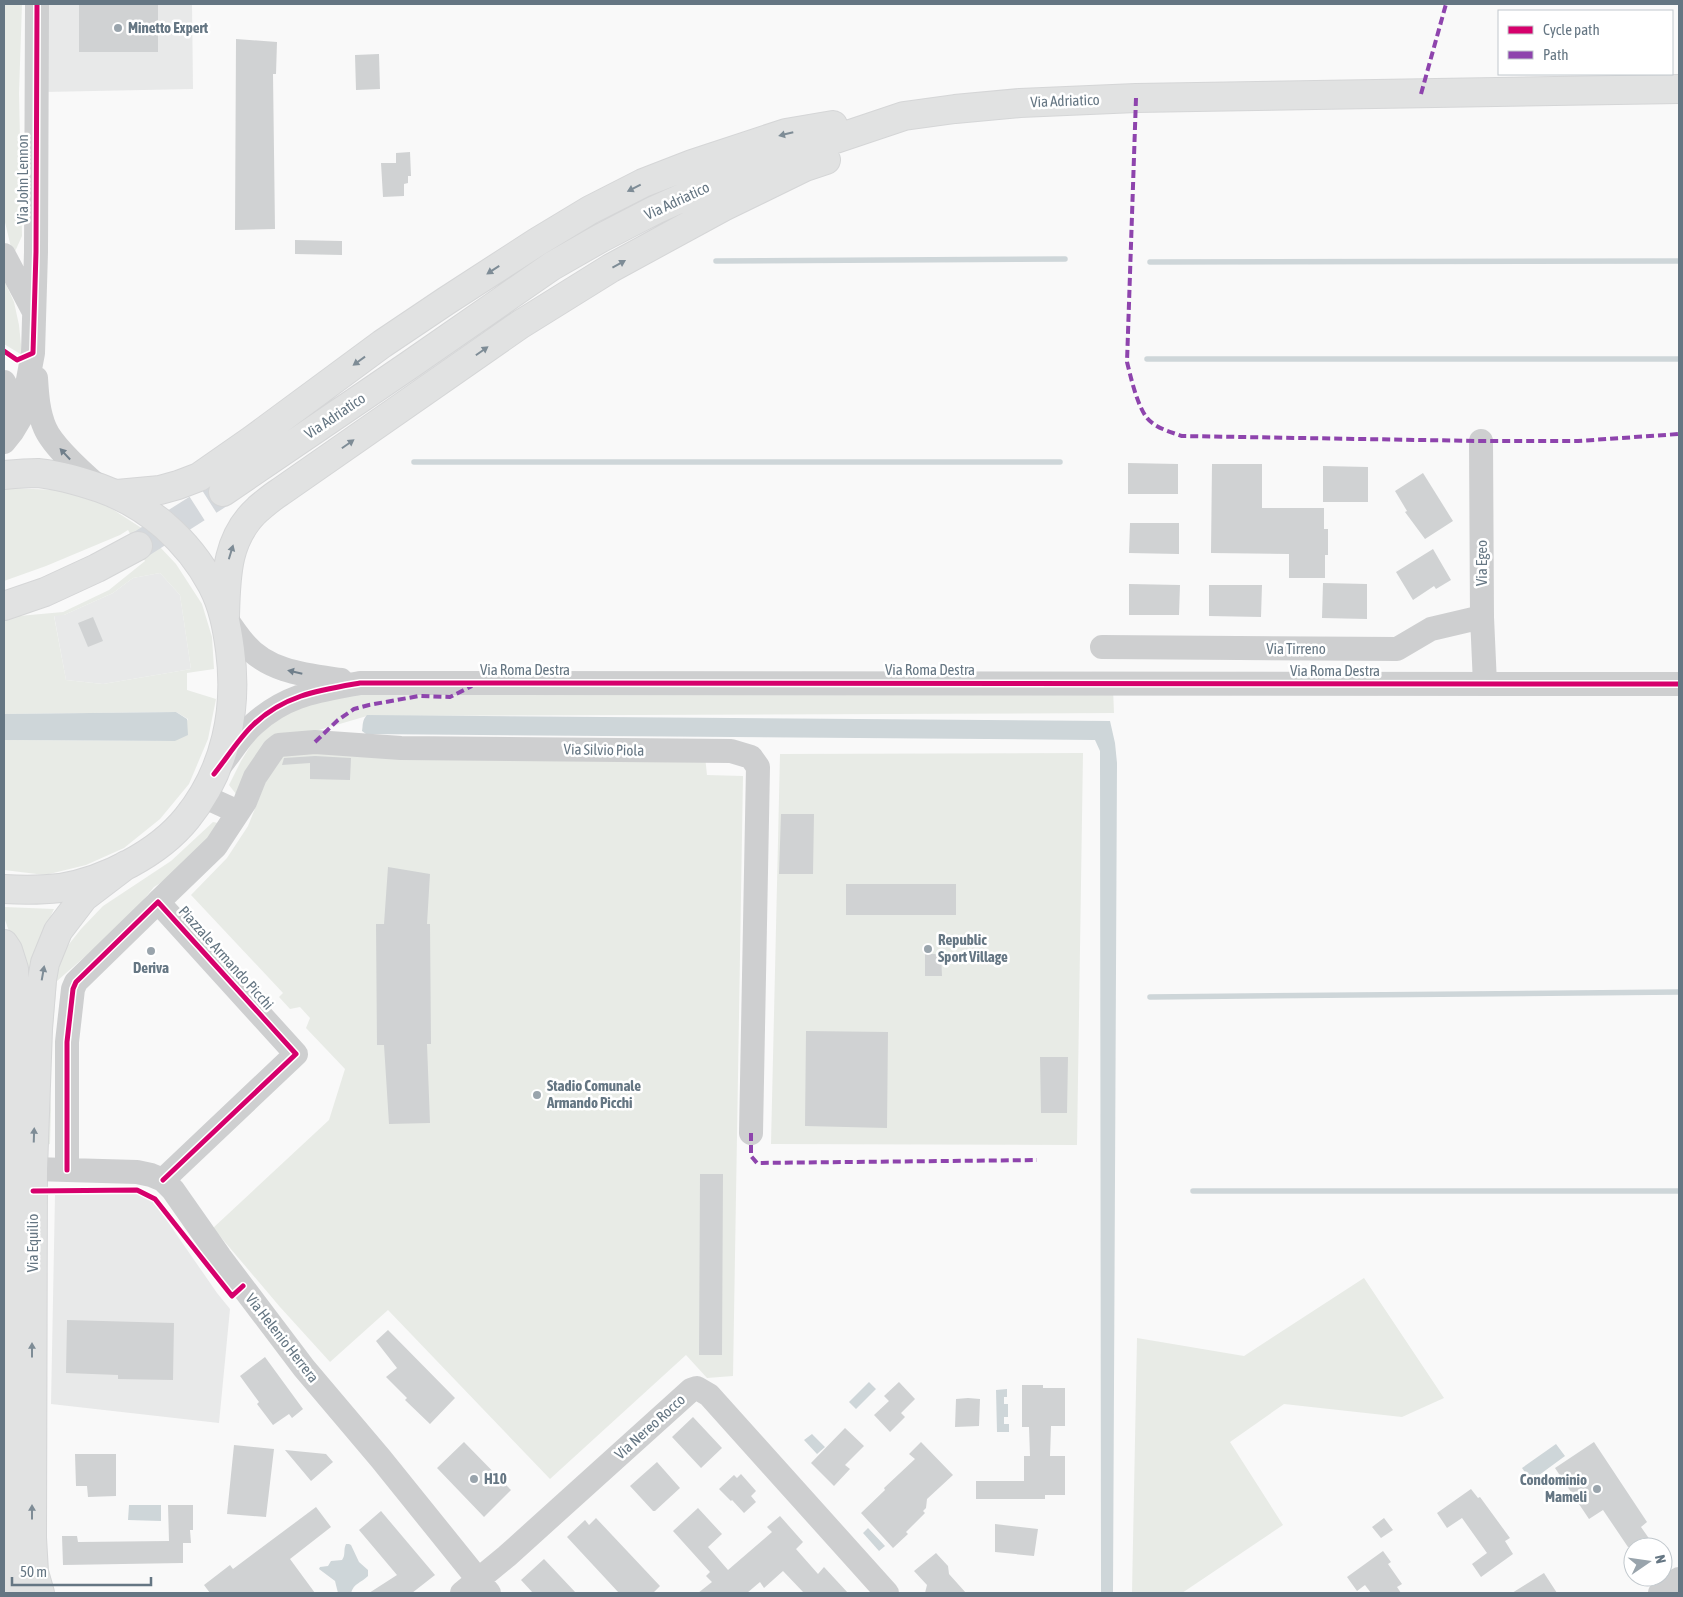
<svg xmlns="http://www.w3.org/2000/svg" width="1683" height="1597" font-family="'Asap Condensed',sans-serif">
<style>
.built{fill:#e8e9e9}
.green{fill:#e8ebe6;fill-rule:evenodd}
.water{fill:#ced6d9}
.lines{fill:none;stroke-linecap:round;stroke-linejoin:round}
.stream{stroke:#ced6d9;stroke-width:5.5}
.building{fill:#d0d2d3}
.major-tunnel{stroke:#d4d8dc;stroke-width:28;stroke-dasharray:28 14;stroke-linecap:butt}
.major-casing{stroke:#d5d6d7;stroke-width:30}
.minor{stroke:#cecfd0;stroke-width:24}
.major{stroke:#e1e2e2;stroke-width:28}
.quiet{stroke:#8e44ad;stroke-width:4;stroke-dasharray:8 4;stroke-linecap:butt}
.cycleway-casing{stroke:#fff;stroke-width:8}
.cycleway{stroke:#d6006c;stroke-width:5}
.oneway{fill:#7e8c96}
.oneway2{fill:#707f8b}
.poi-dot{fill:#99a4ac;stroke:#fff;stroke-width:2}
.labels{text-anchor:middle;stroke-width:5;stroke-linejoin:round;paint-order:stroke}
.poi-label{font-size:15px;font-weight:bold;fill:#657683;stroke:#fff;text-anchor:start}
.street-label{font-size:15px;fill:#657683;stroke:#fff}
</style>
<rect width="100%" height="100%" fill="#f9f9f9"/>
<path class="built" d="M44,4H192L193,89L44,92Z
M160,573L180,595L191,669L103,684L66,680L54,615H64L113,593L133,578Z
M140,1194L154,1202L217,1293L230,1309L219,1423L51,1404L55,1195Z"/>
<path class="green" d="M4,4H22L19,93L22,236L13,256L4,218Z
M4,280L14,302L19,325L22,355L4,344Z
M8,488L58,490L106,505L143,529L176,564L202,604L212,637L214,669L187,673V690L216,699L208,739L189,784L160,819L124,848L86,865L45,875L4,870V740L175,741L188,719L176,712L4,714V621L19,616L63,612L109,590L145,561L128,530L120,535L46,566L4,581V489ZM160,573L180,595L191,669L103,684L66,680L54,616L64,615L113,593L133,578Z
M1113,688L1114,713L367,716L312,732H292L274,743L236,794L229,785L241,761L254,740L286,711L346,695Z
M281,750L705,756L707,775L743,776L733,1376L707,1378L686,1355L550,1479L388,1310L330,1362L280,1307L213,1228L329,1120L345,1069L306,1028L310,1018L300,1007L290,1009L279,997L283,993L191,895L227,858L248,826L270,771Z
M1083,753L1077,1145L771,1144L780,754Z
M213,822L223,824L173,875L154,887L128,919L57,981L49,1068L51,1110L50,1144L46,1145V1106L56,973L66,948L81,929L103,906L171,861Z
M4,907L54,909L37,946L27,991L11,937L4,917Z
M1364,1278L1444,1398L1402,1417L1284,1404L1230,1442L1283,1525L1182,1593H1132L1137,1338L1244,1356Z"/>
<path class="water" d="M176,712L187,719L188,735L175,741L4,740V714Z
M367,715L1110,721L1115,743L1117,763L1113,1593H1101L1100,751L1095,740L366,734L362,731C363,725 362,720 367,715Z
M869,1382L876,1389L856,1409L849,1402Z
M1007,1389V1397H1004V1404H1008V1417H1004V1424H1009V1432H997L996,1390Z
M812,1434L825,1447L817,1454L804,1440Z
M1556,1444L1565,1456L1531,1481L1522,1468Z
M129,1505H161V1521L128,1520Z
M868,1528L885,1546L879,1551L863,1533Z
M346,1544H349L351,1545L359,1562L368,1570V1576C361,1583 354,1583 351,1593H338L335,1581L319,1569L320,1567L328,1566L331,1561L342,1560C346,1555 343,1550 346,1544Z"/>
<g class="lines">
<path class="stream" d="M716,261L1065,259
M1150,262L1679,261
M1147,359H1679
M414,462H1060
M1150,997L1679,992
M1193,1191H1679"/>
</g>
<path class="building" d="M79,4H158V52H79Z
M236,39L277,42L276,74H273L275,229L235,230Z
M379,54L380,89L356,90L355,55Z
M410,152L411,176H408V183L404,184V196L383,197L381,163H396V153Z
M295,240L342,241V255L295,254Z
M1128,463L1178,464V494H1128Z
M1212,464H1262V508H1324V529H1328V555H1325V578H1289V554L1211,553Z
M1323,466L1368,467V502H1323Z
M1423,473L1453,521L1425,539L1405,512L1407,511L1395,491Z
M1130,523H1179V554L1129,553Z
M1433,549L1451,580L1436,589L1434,586L1413,600L1396,572Z
M1323,583L1367,584V619L1322,618Z
M1129,584L1180,585L1179,615H1129Z
M1209,585H1262L1261,617L1209,616Z
M93,617L103,641L88,647L78,623Z
M315,756L351,758L350,780L310,779V763L282,765L284,758Z
M781,814H814L813,874H779Z
M388,867L430,874L427,924H430L431,1044H427L430,1123L389,1124L384,1045H377L376,924H384Z
M846,884H956V915H846Z
M925,954H941L942,976H925Z
M806,1031L888,1032L887,1128L805,1126Z
M1040,1057H1068L1067,1113H1041Z
M700,1174H723L722,1355H699Z
M67,1320L174,1323L173,1380L118,1379V1375L66,1373Z
M388,1330L455,1398L430,1424L405,1400L407,1398L386,1377L397,1368L376,1341Z
M265,1357L303,1409L292,1418L289,1414L273,1425L257,1404L259,1402L240,1376Z
M899,1382L915,1399L901,1413L905,1417L890,1432L874,1415L889,1401L884,1396Z
M1022,1385H1043V1388H1065V1426H1051L1050,1456H1065V1495H1045V1499H976V1481H1024V1456H1030L1029,1427H1022Z
M968,1398L980,1399L979,1426L955,1427L956,1399Z
M693,1417L722,1448L701,1468L672,1437Z
M845,1428L864,1446L845,1465L850,1469L834,1486L811,1463Z
M464,1442L511,1490L484,1517L437,1468Z
M921,1442L953,1475L927,1499L926,1508L923,1511L925,1513L906,1532L908,1534L893,1548L861,1513L885,1490L884,1488L915,1459L909,1454Z
M1594,1442L1647,1522L1641,1527L1655,1547H1628L1603,1510L1589,1519L1555,1468Z
M234,1445L274,1449L266,1517L227,1514Z
M285,1450L326,1454L333,1462L311,1481Z
M75,1454H116V1496L88,1497L87,1486H76Z
M657,1462L680,1488L655,1511H653L630,1486Z
M741,1474L756,1491L751,1496L756,1502L744,1513L732,1500L731,1501L719,1489L734,1475L737,1478Z
M1471,1489L1478,1498L1480,1497L1510,1538L1505,1541L1513,1554L1481,1577L1472,1564L1487,1553L1462,1518L1447,1528L1437,1513Z
M168,1505H193V1530H190L191,1543H183V1563L63,1565L62,1536H77L78,1542L169,1541Z
M316,1507L331,1527L290,1559L315,1593H210L204,1585L230,1565L233,1569Z
M698,1508L722,1534L708,1547L728,1570L772,1532L767,1527L780,1516L803,1542L796,1549L818,1574L824,1567L848,1593H804L783,1571L764,1588L760,1582L747,1593H698L712,1582L706,1576L710,1572L673,1531Z
M381,1511L435,1575L412,1593H369L397,1575L359,1530Z
M596,1518L660,1586L653,1593H619L567,1537L585,1520L589,1525Z
M1384,1518L1393,1530L1381,1538L1372,1527Z
M995,1524L1038,1529L1034,1556L995,1552Z
M1383,1551L1391,1562L1388,1564L1402,1584L1397,1587L1401,1593H1371L1365,1585L1357,1591L1347,1577Z
M936,1553L948,1566L949,1574L966,1593H925L927,1585L914,1571Z
M544,1559L576,1593H533L521,1580Z
M1544,1573L1557,1593H1512Z"/>
<g class="lines">
<path class="major-tunnel" d="M138,546L223,492"/>
<defs>
<path id="major" d="M4,475C15,474 27,473 38,473C60,475 79,481 100,488C148,505 188,540 212,585C223,606 227,627 230,650C238,709 226,770 187,818C159,853 105,881 60,888C42,890 23,890 4,889
M223,492L408,366L552,266L601,238L655,210L713,184L770,161L904,116L955,109L1020,103L1136,98L1679,89
M117,494L160,490L178,485L199,477L252,440L382,344L446,301L537,242L590,210L643,183L692,164L786,133L833,125
M4,606L45,592L97,568L138,546
M225,617C226,577 226,538 258,509C265,503 272,497 280,492L521,324L611,268L723,207L805,167L826,160
M4,944L8,950L14,969L15,1006L10,1088L7,1342V1539L14,1593
M40,1593L34,1572L32,1538L33,1169L38,1029L42,980L45,963L58,931L84,897L126,865"/>
</defs>
<use href="#major" class="major-casing"/>
<path class="minor" d="M4,255L34,312
M36,378C37,394 38,412 45,428C53,447 84,474 100,488
M4,382C12,395 14,408 8,422
M1481,441L1482,617L1485,684
M4,442L12,432L21,417L33,353L36,252L37,4
M225,617C231,626 237,635 244,643C268,672 306,675 341,680
M1102,647L1397,649L1431,629L1482,617
M220,766C231,753 241,735 254,724C287,694 318,691 360,683L1679,684
M203,796L238,812
M158,902L216,846L245,802L255,777L274,749L279,745L315,742L401,748L731,751L751,757L758,767L751,1133
M33,1169L137,1172L151,1175L163,1180L173,1190L220,1257L304,1368L381,1459L489,1593
M67,1170V1042L73,989L76,982L158,902L296,1054L163,1180
M462,1593L507,1556L691,1390L697,1388L709,1395L887,1593
M1660,1593L1679,1579"/>
<use href="#major" class="major"/>
<path class="quiet" d="M1421,94L1446,4
M1136,98L1127,362C1131,378 1137,405 1147,418C1155,428 1171,432 1182,436L1481,441H1578L1679,434
M315,742L338,720L354,709L369,705L419,696L450,697L472,686
M751,1133V1156L757,1163L1037,1160"/>
<defs>
<path id="cycleway" d="M4,351L17,360L33,353L36,252L37,4
M214,774C226,759 240,737 253,725C284,695 320,690 360,683L1679,684
M67,1170V1042L73,989L76,982L158,902L296,1054L163,1180
M33,1191L137,1190L155,1199L232,1296L243,1286"/>
</defs>
<use href="#cycleway" class="cycleway-casing"/>
<use href="#cycleway" class="cycleway"/>
</g>
<defs><path id="oneway-solid" d="M-6-.8H1V-3.2L6.5 0L1 3.2V.8H-6Z" transform="scale(1.25)"/></defs>
<g class="oneway">
<use href="#oneway-solid" transform="translate(786 134) rotate(166)"/>
<use href="#oneway-solid" transform="translate(634 188) rotate(153)"/>
<use href="#oneway-solid" transform="translate(619 264) rotate(-29)"/>
<use href="#oneway-solid" transform="translate(493 270) rotate(147)"/>
<use href="#oneway-solid" transform="translate(482 351) rotate(-35)"/>
<use href="#oneway-solid" transform="translate(359 361) rotate(144)"/>
<use href="#oneway-solid" transform="translate(348 444) rotate(-35)"/>
<use href="#oneway-solid" transform="translate(231 552) rotate(-73)"/>
<use href="#oneway-solid" transform="translate(43 973) rotate(-80)"/>
<use href="#oneway-solid" transform="translate(34 1135) rotate(-88)"/>
<use href="#oneway-solid" transform="translate(32 1350) rotate(-90)"/>
<use href="#oneway-solid" transform="translate(32 1512) rotate(-90)"/>
</g>
<g class="oneway2">
<use href="#oneway-solid" transform="translate(65 454) rotate(-133)"/>
<use href="#oneway-solid" transform="translate(295 672) rotate(-167)"/>
</g>
<g class="poi-dot">
<circle cx="118" cy="28" r="5"/>
<circle cx="928" cy="949" r="5"/>
<circle cx="151" cy="951" r="5"/>
<circle cx="537" cy="1095" r="5"/>
<circle cx="474" cy="1479" r="5"/>
<circle cx="1597" cy="1489" r="5"/>
</g>
<g class="labels">
<g class="poi-label">
<text x="128" y="33">Minetto Expert</text>
<text x="938" y="945">Republic<tspan x="938" dy="17">Sport Village</tspan></text>
<text x="151" y="973" text-anchor="middle">Deriva</text>
<text x="547" y="1091">Stadio Comunale<tspan x="547" dy="17">Armando Picchi</tspan></text>
<text x="484" y="1484">H10</text>
<text x="1587" y="1485" text-anchor="end">Condominio<tspan x="1587" dy="17">Mameli</tspan></text>
</g>
<g class="street-label">
<text transform="translate(1065 101) rotate(-2)" y="5">Via Adriatico</text>
<text transform="translate(23 179) rotate(-90)" y="5">Via John Lennon</text>
<text transform="translate(677 201) rotate(-25)" y="5">Via Adriatico</text>
<text transform="translate(335 416) rotate(-34)" y="5">Via Adriatico</text>
<text transform="translate(1482 563) rotate(-90)" y="5">Via Egeo</text>
<text x="1296" y="654">Via Tirreno</text>
<text x="525" y="675">Via Roma Destra</text>
<text x="930" y="675">Via Roma Destra</text>
<text x="1335" y="676">Via Roma Destra</text>
<text transform="translate(604 750) rotate(1)" y="5">Via Silvio Piola</text>
<text transform="translate(226 958) rotate(48)" y="5">Piazzale Armando Picchi</text>
<text transform="translate(33 1243) rotate(-90)" y="5">Via Equilio</text>
<text transform="translate(282 1338) rotate(52)" y="5">Via Helenio Herrera</text>
<text transform="translate(650 1427) rotate(-42)" y="5">Via Nereo Rocco</text>
</g>
</g>
<rect width="1683" height="1597" fill="none" stroke="#657683" stroke-width="10"/>
<rect x="1498" y="10" width="175" height="65" fill="#ffffff" stroke="#c1c8cd"/>
<rect x="1508" y="26" width="25" height="8" fill="#d6006c" stroke="#c1c8cd"/>
<text x="1543" y="35" font-size="15" fill="#657683">Cycle path</text>
<rect x="1508" y="51" width="25" height="8" fill="#8e44ad" stroke="#c1c8cd"/>
<text x="1543" y="60" font-size="15" fill="#657683">Path</text>
<g transform="translate(1648 1562) rotate(77)"><circle r="24" fill="#ffffff" stroke="#c1c8cd"/>
<path d="M0-4L9 19L0 12L-9 19Z" fill="#99a4ac"/>
<text y="-8" font-size="14" font-weight="bold" text-anchor="middle" fill="#657683">N</text>
</g>
<path d="M12 1577v8h139v-8" fill="none" stroke="#657683" stroke-width="2.5"/>
<text x="20" y="1577" font-size="15" fill="#657683" stroke="#ffffff" stroke-width="4" paint-order="stroke">50 m</text>
</svg>
